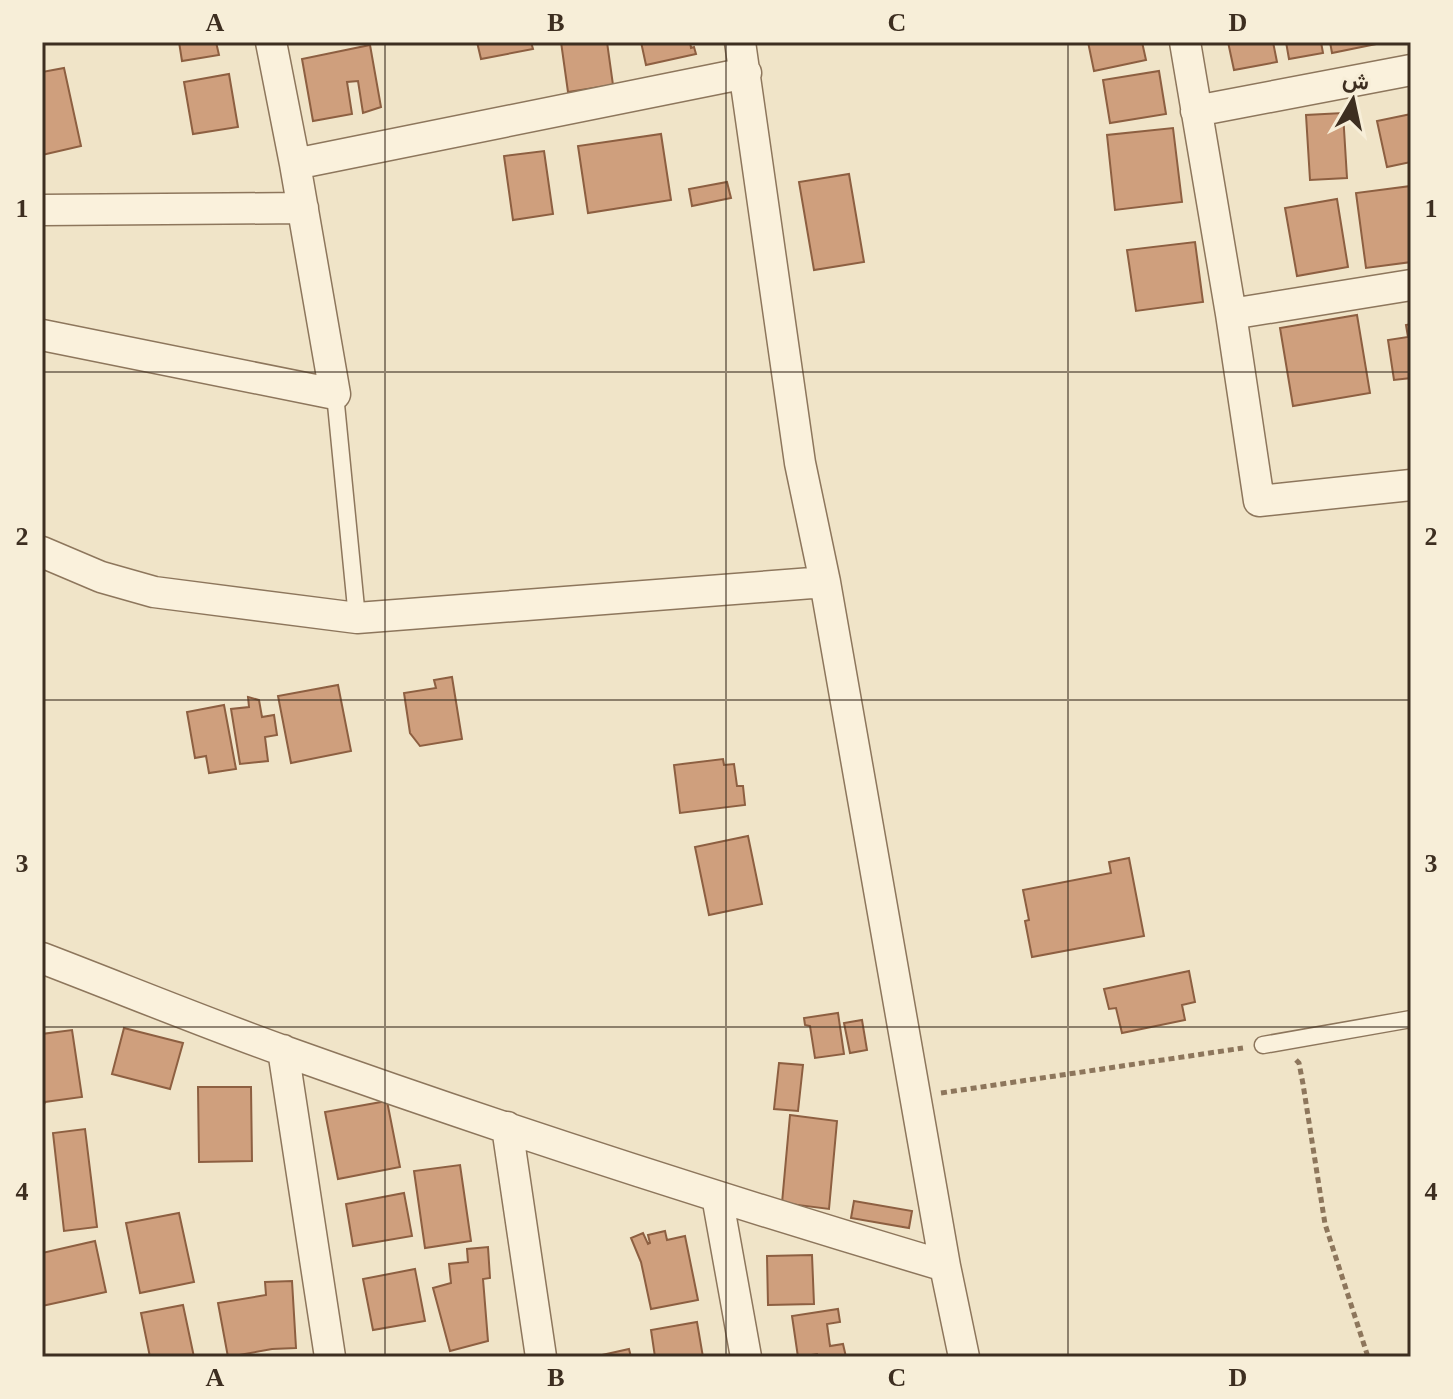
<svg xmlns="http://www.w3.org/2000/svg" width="1453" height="1399" font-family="'Times New Roman',Vazirmatn,serif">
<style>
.building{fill:#cf9f7d;stroke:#8d5f41;stroke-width:2}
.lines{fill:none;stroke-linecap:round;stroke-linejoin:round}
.service-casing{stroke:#8d765c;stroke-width:19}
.minor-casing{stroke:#8d765c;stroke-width:33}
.path{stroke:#8d765c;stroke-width:5;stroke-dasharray:6 4;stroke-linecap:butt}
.service{stroke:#faf1dc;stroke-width:16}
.minor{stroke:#faf1dc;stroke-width:30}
.grid{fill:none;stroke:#3d2e20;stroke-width:2;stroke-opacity:0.55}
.neatline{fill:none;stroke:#3d2e20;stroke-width:3}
.grid-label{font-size:26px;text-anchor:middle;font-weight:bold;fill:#3d2e20}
</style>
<rect width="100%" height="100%" fill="#f0e4c8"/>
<path class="building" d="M179,42H216L219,55L182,61Z
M477,42H531L533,49L481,59Z
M561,42H607L613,85L568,92Z
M641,42H690L691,48L694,47L696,54L646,65Z
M1088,42H1142L1146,60L1094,71Z
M1228,42H1273L1277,62L1234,70Z
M1286,42H1321L1323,53L1289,59Z
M1330,42H1386L1332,53Z
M370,45L381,107L363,113L358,81L347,82L352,114L313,121L302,59Z
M64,68L81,146L42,155V72Z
M1159,71L1166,114L1110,123L1103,80Z
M229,74L238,127L193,134L184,82Z
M1343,113L1347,178L1310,180L1306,115Z
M1411,114V162L1387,167L1377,121Z
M1173,128L1182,202L1115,210L1107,135Z
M661,134L671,200L588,213L578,146Z
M544,151L553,214L513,220L504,156Z
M849,174L864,262L814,270L799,182Z
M727,182L731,198L692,206L689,189Z
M1411,186V262L1366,268L1356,193Z
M1337,199L1348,267L1297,276L1285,208Z
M1195,242L1203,302L1136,311L1127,250Z
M1357,315L1370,393L1293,406L1280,328Z
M1411,324V378L1394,380L1388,340L1408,337L1406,325Z
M452,677L462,739L420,746L410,733L404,693L436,688L434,680Z
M338,685L351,751L291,763L278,696Z
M248,697L259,700L262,717L274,715L277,735L265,737L268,761L240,764L231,709L249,707Z
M224,705L236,769L209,773L206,756L195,758L187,712Z
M723,759L724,765L734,764L737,786H743L745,805L680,813L674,765Z
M748,836L762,904L709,915L695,847Z
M1129,858L1144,936L1032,957L1025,921L1029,920L1023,890L1111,873L1109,862Z
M1189,971L1195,1002L1182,1005L1185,1020L1122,1033L1116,1008L1109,1009L1104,989Z
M838,1013L844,1054L815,1058L810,1026L805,1025L804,1018Z
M862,1020L867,1050L850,1053L844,1023Z
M124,1028L183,1043L170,1089L112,1074Z
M72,1030L82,1097L45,1102L42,1109V1034Z
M779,1063L803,1065L798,1111L774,1109Z
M198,1087H251L252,1161L199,1162Z
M387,1101L400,1167L338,1179L325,1112Z
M790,1115L837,1121L829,1209L782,1203Z
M85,1129L97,1227L64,1231L53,1133Z
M460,1165L471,1241L425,1248L414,1171Z
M404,1193L412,1236L353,1246L346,1204Z
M854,1201L912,1211L909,1228L851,1218Z
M179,1213L194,1282L140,1293L126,1223Z
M665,1231L667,1240L685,1236L698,1300L651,1309L641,1262L631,1238L643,1233L648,1244L650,1243L648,1235Z
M95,1241L106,1292L42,1306V1253Z
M488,1247L490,1278L483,1279L488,1341L450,1351L433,1288L451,1283L449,1264L468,1262L467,1249Z
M812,1255L814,1304L768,1305L767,1256Z
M415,1269L425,1321L373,1330L363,1279Z
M292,1281L296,1348L272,1349L228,1357L218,1303L266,1295L265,1282Z
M183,1305L194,1357H150L141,1313Z
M838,1309L840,1322L827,1324L830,1346L843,1344L846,1357H818L817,1354L798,1357L792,1316Z
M697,1322L703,1357H655L651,1330Z
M629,1349L631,1357H593Z"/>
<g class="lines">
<defs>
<path id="service" d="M335,394L357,618
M1263,1045L1411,1019"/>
<path id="minor" d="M740,42L800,463L825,582L945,1266L964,1357
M1185,42L1231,314L1259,501L1411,485
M1196,111L1411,70
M295,164L746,73
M42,210L303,208
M1231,314L1411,285
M42,335L335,394L295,164L271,42
M42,552L101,577L154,592L357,618L825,582
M42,958C123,989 203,1022 284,1051C502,1129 723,1200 945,1266
M283,1050L330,1357
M507,1127L541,1357
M717,1196L746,1357"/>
</defs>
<use href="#service" class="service-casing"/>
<use href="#minor" class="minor-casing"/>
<path class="path" d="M1296,1060L1299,1063L1303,1084L1325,1224L1368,1357
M941,1093L1243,1048"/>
<use href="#service" class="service"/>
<use href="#minor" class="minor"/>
</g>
<path class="grid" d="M385,42V1357M726,42V1357M1068,42V1357M42,372H1411M42,700H1411M42,1027H1411"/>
<rect width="1453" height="1399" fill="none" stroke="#f7eed8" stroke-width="88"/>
<g transform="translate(1353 100) rotate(9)" stroke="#f7eed8" stroke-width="6" paint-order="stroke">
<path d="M0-6L14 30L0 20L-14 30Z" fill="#3d2e20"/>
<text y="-12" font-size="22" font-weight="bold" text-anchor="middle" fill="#3d2e20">ش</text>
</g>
<rect x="44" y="44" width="1365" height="1311" class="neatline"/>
<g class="grid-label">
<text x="215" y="31">A</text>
<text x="556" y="31">B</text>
<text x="897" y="31">C</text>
<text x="1238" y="31">D</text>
<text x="22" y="217">1</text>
<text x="1431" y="217">1</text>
<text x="22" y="545">2</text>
<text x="1431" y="545">2</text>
<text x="22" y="872">3</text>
<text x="1431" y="872">3</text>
<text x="22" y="1200">4</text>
<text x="1431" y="1200">4</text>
<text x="215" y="1386">A</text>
<text x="556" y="1386">B</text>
<text x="897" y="1386">C</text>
<text x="1238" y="1386">D</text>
</g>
</svg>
